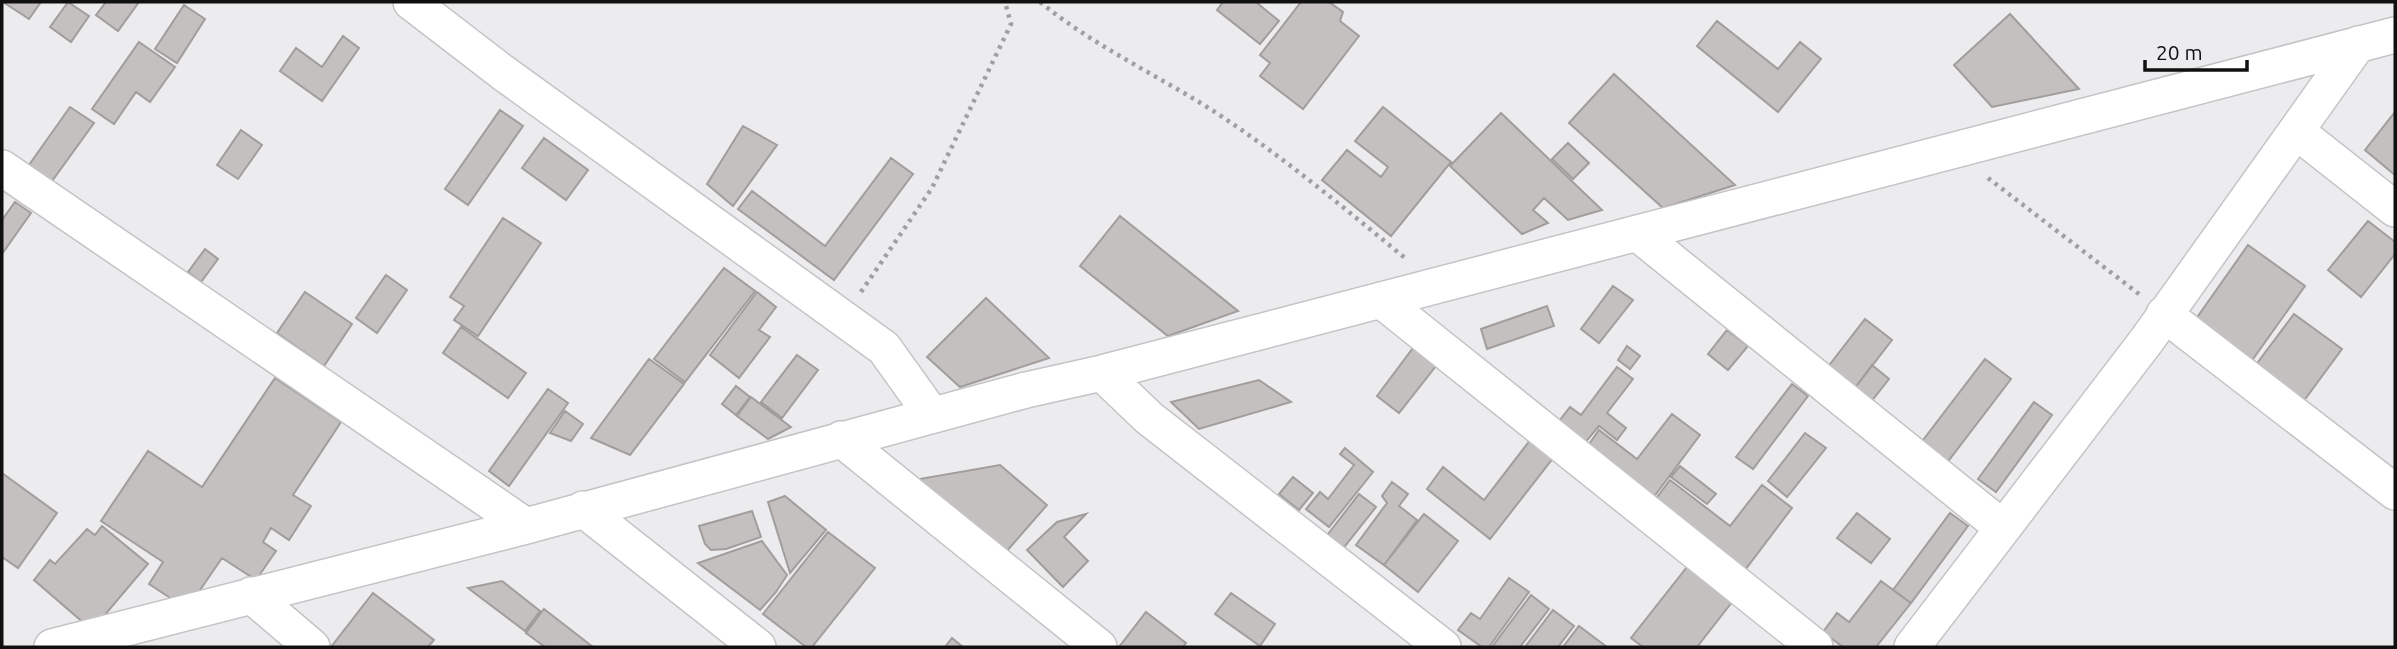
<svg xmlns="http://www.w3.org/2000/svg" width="2397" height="649" font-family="Ubuntu,sans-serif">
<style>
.building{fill:#c4c0c0;stroke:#a19d9c;stroke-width:2}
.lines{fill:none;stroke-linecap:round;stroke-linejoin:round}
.minor-casing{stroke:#c4c4c7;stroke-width:38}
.path{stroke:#a0a0a2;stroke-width:4.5;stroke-dasharray:3.5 5;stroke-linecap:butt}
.minor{stroke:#fff;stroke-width:35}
</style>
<rect width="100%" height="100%" fill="#ecebee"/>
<path class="building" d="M3,2H41L29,19Z
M68,2L89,16L71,42L50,27Z
M106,2H139L118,31L96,15Z
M1223,2H1256L1279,21L1260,44L1217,10Z
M1301,2H1329L1343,12L1340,21L1359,36L1303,109L1260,76L1270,63L1260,55Z
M184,5L205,19L177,63L155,49Z
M2010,14L2079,89L1992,107L1954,65Z
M1717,21L1778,69L1800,42L1821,59L1778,112L1697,46Z
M343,36L359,48L322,101L280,71L296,48L322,67Z
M139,42L175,67L150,102L136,92L114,124L92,109Z
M1614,74L1735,185L1663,208L1569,123Z
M70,107L94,123L52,181L29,165Z
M1383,107L1451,162L1391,236L1322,180L1347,150L1381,177L1388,167L1355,141Z
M500,110L523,126L468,205L445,189Z
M2395,112V175L2365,150Z
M1501,113L1602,210L1568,220L1544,198L1533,210L1548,223L1522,234L1450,166Z
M743,126L777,145L733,206L707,184Z
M241,130L262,145L238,179L217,165Z
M544,138L588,170L566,200L522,168Z
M1568,143L1589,163L1573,179L1552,159Z
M891,158L913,174L834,280L738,209L752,191L825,246Z
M15,202L31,213L2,254V220Z
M1120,216L1238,311L1168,336L1080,266Z
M503,218L541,243L478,336L454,320L464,306L450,297Z
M2368,221L2395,242V254L2361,297L2328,270Z
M2248,245L2305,286L2248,366L2191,326Z
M205,249L218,259L201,282L188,272Z
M724,268L755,291L685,382L654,359Z
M386,275L407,290L377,333L356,318Z
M1613,286L1633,300L1599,343L1581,329Z
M305,292L352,324L324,366L277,333Z
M757,292L776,307L759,330L770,337L739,378L710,355Z
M986,298L1049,358L960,387L927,357Z
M1547,306L1554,326L1487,349L1481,329Z
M2294,314L2342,349L2300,406L2252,370Z
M1865,319L1892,340L1851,393L1824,372Z
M461,327L526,373L508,398L443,353Z
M1727,330L1748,346L1728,370L1708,354Z
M1627,346L1640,356L1630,369L1618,360Z
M1413,348L1436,366L1399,413L1377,396Z
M797,355L818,370L782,418L761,402Z
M649,359L684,384L630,455L591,438Z
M1985,359L2011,379L1946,464L1920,444Z
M1872,365L1889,379L1867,407L1851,393Z
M1617,367L1633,379L1607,413L1626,428L1617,440L1599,426L1584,444L1557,424L1570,407L1581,415Z
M275,378L341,422L293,495L311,506L289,540L271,528L263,542L276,551L256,580L222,558L187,609L149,584L163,562L101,521L148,451L202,487Z
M1259,380L1291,402L1199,429L1171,402Z
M1792,384L1808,396L1753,469L1736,457Z
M736,386L750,397L736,415L722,404Z
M548,389L568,403L509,486L489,471Z
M751,397L791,427L768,439L737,416Z
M2034,402L2052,415L1996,492L1978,479Z
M565,411L583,424L571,441L550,433Z
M1672,414L1700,435L1653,498L1587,447L1599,430L1637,459Z
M1805,433L1826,448L1787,497L1768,481Z
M1531,439L1554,457L1490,539L1427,489L1443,467L1484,500Z
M1345,448L1373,472L1329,527L1306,509L1320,492L1328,499L1354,465L1340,454Z
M1000,465L1047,505L999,560L908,481Z
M1680,466L1716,494L1707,504L1671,477Z
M2,473L57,513L18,568L2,557Z
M1293,477L1313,493L1299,510L1279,494Z
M1670,480L1730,526L1762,485L1792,508L1745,570L1655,500Z
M1392,482L1408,494L1399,506L1417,520L1384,565L1356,545L1387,503L1382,496Z
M1359,494L1376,507L1341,551L1325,538Z
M785,496L826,530L790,573L768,502Z
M752,511L761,537L726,549L711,550L705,544L699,526Z
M1857,513L1890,539L1871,563L1837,538Z
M1950,513L1968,526L1911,603L1893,590Z
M1086,514L1064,537L1088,561L1063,587L1027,550L1057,522Z
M1424,514L1458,541L1418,592L1384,565Z
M102,526L148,564L92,630L34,580L50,560L55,564L87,529L95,535Z
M828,532L875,568L812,647H806L763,614Z
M762,541L787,575L776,592L760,610L698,563Z
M1691,562L1736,597L1697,647H1643L1631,638Z
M1509,578L1529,592L1489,647H1482L1458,630L1471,613L1480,619Z
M502,581L540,611L525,631L468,588Z
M1881,581L1911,603L1876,647H1843L1823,632L1837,613L1849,622Z
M373,593L434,640L428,647H331Z
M1231,593L1275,624L1260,646L1215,614Z
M1531,595L1549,609L1520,647H1492Z
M544,609L593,647H545L526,633Z
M1553,610L1574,626L1558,647H1525Z
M1146,612L1186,643L1183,647H1119Z
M1579,626L1607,647H1563Z
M952,638L963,647H945Z"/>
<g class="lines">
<defs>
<path id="minor" d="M411,2L502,72L884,348L932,415
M2296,131L2395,209
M2,168L526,526
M1637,233L2003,528
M1381,300L1815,647
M2164,314L2395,492
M1102,373L1149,418L1443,647
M841,439L1099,647
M583,509L758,647
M251,595L312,647
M52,647L526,526L1026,390L1102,373L2395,35
M1912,647L2147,340L2358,44"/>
</defs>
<use href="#minor" class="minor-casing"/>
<path class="path" d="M1040,2C1094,46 1157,75 1215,112C1282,156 1343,207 1405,258
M1988,178L2139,294
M861,292L932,188L1011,24L1005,2"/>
<use href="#minor" class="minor"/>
</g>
<rect width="2397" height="649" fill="none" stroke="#101011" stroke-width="7"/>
<path d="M2145 60v10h102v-10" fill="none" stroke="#101011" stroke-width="3.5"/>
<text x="2156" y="60" font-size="21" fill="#101011" stroke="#ecebee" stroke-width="5" paint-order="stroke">20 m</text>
</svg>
